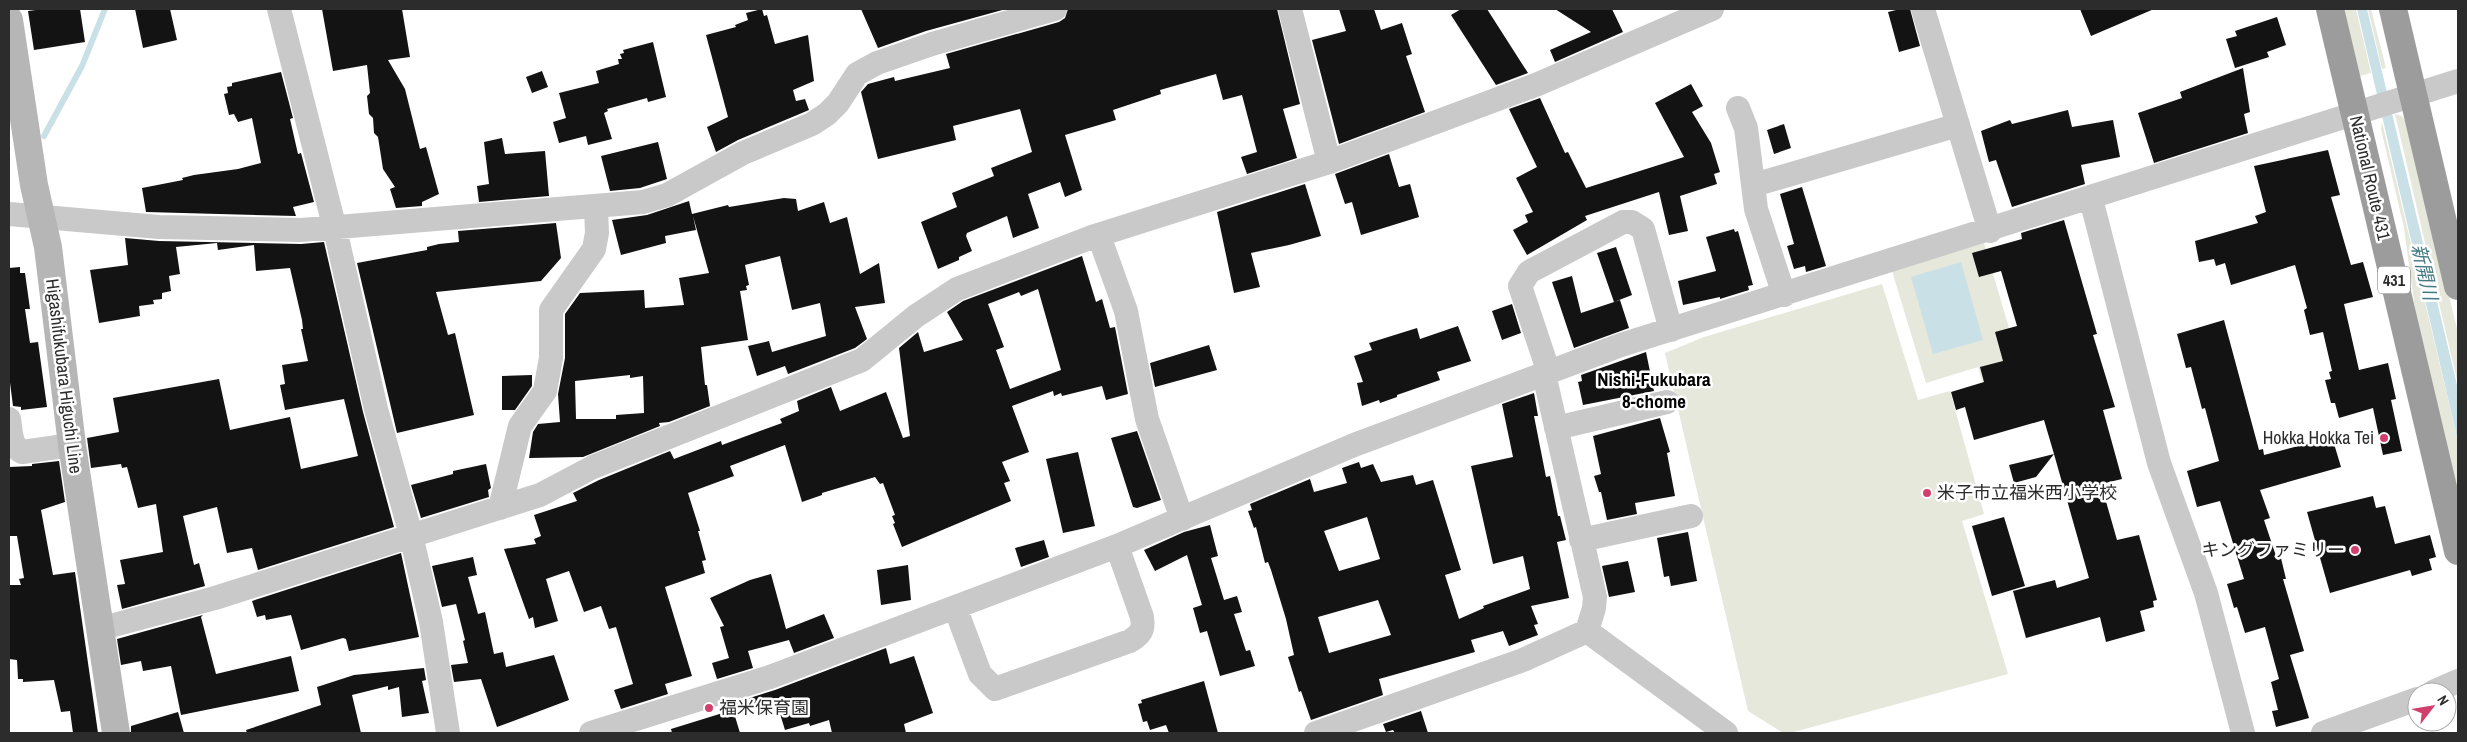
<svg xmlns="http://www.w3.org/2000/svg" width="2467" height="742" font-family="'Archivo Narrow','Noto Sans JP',sans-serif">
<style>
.green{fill:#e5e8db}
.water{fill:#c9e1e6}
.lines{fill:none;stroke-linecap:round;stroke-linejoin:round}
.stream{stroke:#c9e1e6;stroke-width:6}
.building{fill:#131313;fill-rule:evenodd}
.minor{stroke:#c9c9c9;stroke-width:24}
.secondary{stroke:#b6b6b6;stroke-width:28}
.trunk{stroke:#9c9c9c;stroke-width:28}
.poi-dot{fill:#d1406c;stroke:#fff;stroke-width:2}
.labels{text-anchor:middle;stroke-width:5;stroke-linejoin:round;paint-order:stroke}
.shield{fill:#fff;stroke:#6b6b6b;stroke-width:1}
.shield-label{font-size:16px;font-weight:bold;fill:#2c2c2c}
.street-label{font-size:18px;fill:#2c2c2c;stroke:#fff}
.poi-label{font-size:18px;fill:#2c2c2c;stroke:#fff;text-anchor:end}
.water-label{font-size:19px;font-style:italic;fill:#447a84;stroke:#fff}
.neighbourhood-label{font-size:19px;font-weight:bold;fill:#000;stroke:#fff}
</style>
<rect width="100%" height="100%" fill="#fff"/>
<path class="green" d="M2344,9H2356L2371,73L2360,76Z
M2368,9H2371L2386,68L2382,69Z
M2395,114L2402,116L2407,123L2458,333V384Z
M2382,122L2458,441V493L2417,323L2404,228L2381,129Z
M1984,243L2019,362L2008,375L1983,383L1978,367L1926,383L1892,271Z
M1882,284L1918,400L1950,391L1984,514L1962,521L2008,674L1790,733H1783L1748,711L1665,353L1704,337Z"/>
<path class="water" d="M2357,9H2367L2458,389V441Z
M1961,262L1983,340L1933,354L1911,277Z"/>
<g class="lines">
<path class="stream" d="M44,136L82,66L105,9"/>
</g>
<path class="building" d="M43,9H80L85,42L34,50L28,11Z
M135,9H170L177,40L143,48Z
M322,9H402L410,57L388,60L405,89L420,149L426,147L439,194L422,202V206L396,208L390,189L395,187L383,169L378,137L374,133L373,118L369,114L367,96L370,93L367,65L333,71Z
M762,9L764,16L767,15L775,44L808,35L814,81L793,90L796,101L805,99L809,110L738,140L716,152L707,127L728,117L706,35L736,27L735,25L748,20L746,13Z
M861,9H1006L926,31L878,48Z
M1068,9H1277L1300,104L1283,109L1297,158L1247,174L1241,157L1257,152L1242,95L1223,100L1216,74L1160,90L1161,94L1113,110L1116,120L1065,135L1082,190L1065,197L1060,182L1028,194L1039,228L1013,238L1007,216L967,233L966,236L972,251L959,257V260L938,269L921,222L957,207L952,193L994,176L991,168L1032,152L1020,109L953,126L956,140L878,159L861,92L868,84L894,77L895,81L950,68L946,54L1059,22L1065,18Z
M1339,9H1374L1381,30L1402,23L1412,54L1406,56L1425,112L1339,144L1312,40L1346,31Z
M1461,9H1487L1528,73L1496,85L1451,15Z
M1555,9H1612L1623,32L1555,62L1550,50L1591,32Z
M1900,9H1910L1920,46L1899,52L1888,12Z
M2080,9H2154L2091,36Z
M2277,17L2286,45L2267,52L2269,57L2235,68L2226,39L2237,36L2235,31Z
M653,42L666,97L648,102L647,98L607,109L608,111L604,113L612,139L588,145L586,136L559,143L553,122L566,118L559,93L599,83L596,71L619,64L618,59H622L620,54L624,53L623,50Z
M2243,68L2250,112L2244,114L2248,133L2154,163L2138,113L2182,98L2180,92Z
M542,71L548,87L532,93L526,77Z
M281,72L293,118L290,119L298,154L301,153L314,202L293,207L296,216L146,212L142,188L183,180L182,178L194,175L238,169L261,163L252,118L238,122L234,114L229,115L224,94L228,93L227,87L232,86V83Z
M1691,84L1703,106L1692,112L1711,143L1720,172L1714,174L1717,184L1680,196L1688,231L1669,235L1659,192L1585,216L1587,220L1527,255L1513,230L1528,222L1525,215L1533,212L1516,178L1537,167L1509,109L1540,98L1565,153L1568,152L1586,188L1684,157L1655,103Z
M2068,110L2072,127L2113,120L2120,157L2081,165L2085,184L2012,207L1996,160L1989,162L1981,131L2010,120L2012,124Z
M1784,124L1791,148L1774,154L1767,130Z
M502,138L505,154L545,151L549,196L479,202L477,186L489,184L484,142Z
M658,142L667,179L640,188L610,191L601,156Z
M2328,150L2340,195L2331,197L2351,265L2363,262L2373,297L2344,304L2359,370L2388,363L2396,399L2391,400L2402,451L2383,455L2373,408L2339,418L2335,403H2331L2325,380L2331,379L2329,372L2332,371L2323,332L2310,335L2304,310L2307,308L2295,265L2231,285L2225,263L2216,266L2214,259L2199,262L2195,241L2258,223L2255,216L2266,212L2254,166Z
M1389,154L1399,187L1410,184L1419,217L1361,235L1352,202L1345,204L1335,174Z
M1305,184L1321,236L1289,245L1251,253L1260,287L1234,293L1217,212Z
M1802,187L1826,266L1806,272L1805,266L1794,269L1787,246L1794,244L1780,194Z
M784,198L796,199L798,211L824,202L830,223L847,217L860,274L879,263L885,303L855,307L867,339L855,348L788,374L785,366L757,376L748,346L769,341L772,352L826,336L820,303L792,310L780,256L745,265L749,285L746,286L747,290L740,291L748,340L701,347L705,385H707L710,406L669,422L659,423L660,426L583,457L529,458L533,432L538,424L560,422L558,394L565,358V314L580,293L644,290L645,308L684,305L679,278L709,273L693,216L696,230L665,236L666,243L621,255L612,220L647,215L689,201L692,214L728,205L729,207ZM630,375V378L643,376L644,413L616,415V419H576L575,381Z
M2064,220L2097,334L2093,335L2115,407L2103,410L2122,479L2101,484L2117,540L2139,535L2157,600L2153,601L2154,607L2140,611L2145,631L2106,642L2100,617L2026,638L2013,591L2055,580L2057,588L2089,578L2054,454L2036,477L2014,483L2009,465L2054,454L2044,420L1974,440L1965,407L1956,410L1951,392L1984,382L1980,367L2003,361L1995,332L2017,326L2001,271L1979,277L1972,253L2022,239L2021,233Z
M556,223L561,258L541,281L436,292L448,335L455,333L474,415L397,433L357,263L427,250V247L439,244L459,242L458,231Z
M1734,229L1735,232L1738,231L1753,285L1748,286L1749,290L1720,299V297L1683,305L1678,281L1716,271L1706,237Z
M125,238L159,241L301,244L324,242L363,412L394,527L258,570L252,548L227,553L217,507L183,516L194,565L199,563L205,586L122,609L117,585L125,584L120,560L163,552L156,504L138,508L127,467L122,468L121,464L91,468L87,438L119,432L113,398L219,379L230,430L290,417L301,469L358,456L344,399L285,410L280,385L285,384L282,365L308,361L301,329H303L302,320L290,268L256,271L254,245L218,250L217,243L176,247L180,274L169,276L171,291L162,293V299L153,300L154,304L139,306L140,316L99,323L90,270L128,265Z
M1616,247L1632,295L1614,302L1597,253Z
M1082,256L1096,302L1102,299L1110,328L1115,327L1128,394L1106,400L1102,386L1062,396L1061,393L1054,396L1053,391L1012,406L1029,452L1002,462L1010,481L1004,483L1011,501L902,547L893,524L895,523L892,516L895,515L883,483L880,484L875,477L822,493V495L802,502L785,445L730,466L734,476L688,493L700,531H698L706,560L702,561L705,573L665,587L692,676L665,684L668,694L621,709L614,690L633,684L616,627L609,629L601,606L584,612L569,571L546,579L558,621L535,628L533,617L529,619L504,549L536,544L534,539L541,536L534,515L577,501L573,493L599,480L670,451L674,459L721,441L722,445L782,423L780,419L799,411L797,401L831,387L840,411L886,392L903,438L910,436L899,348L918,332L924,352L963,340L947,312L963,301ZM1038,289L1061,370L1010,389L996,350L1004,347L988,304L1019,292L1021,296Z
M20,267V273H25L30,309H25L30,343L38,342L47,407L21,410V407L13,406L9,375V268Z
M1572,276L1581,313L1620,300L1629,328L1574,348L1552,282Z
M1512,304L1521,333L1502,340L1492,311Z
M2224,320L2259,450L2263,449L2264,455L2332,437L2341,467L2260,490L2270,518L2264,520L2276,556L2280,554L2286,579H2283L2304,651L2290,655L2309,718L2276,727L2272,711L2278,710L2271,682L2279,679L2265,627L2245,633L2237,607L2234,608L2227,584L2244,579L2220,501L2197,507L2187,471L2219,461L2205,408L2202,409L2191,367L2186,368L2177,334Z
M1458,326L1471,361L1437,372L1440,380L1397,395V397L1380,403L1379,400L1362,406L1357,383L1363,382L1354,356L1372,350L1369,343L1417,328L1420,339Z
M1209,345L1217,370L1155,387L1150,363Z
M1646,352L1654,391L1583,405L1578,382L1582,381L1581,375Z
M532,375V386L515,410H502V376Z
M1534,393L1538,416H1534L1546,477L1550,476L1558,516H1560L1566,540L1557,542L1569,598L1531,606L1538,624L1534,625L1538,635L1509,646L1503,631L1471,640L1475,652L1379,679L1383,695L1311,720L1301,691L1299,692L1288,657L1294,655L1286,619L1271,570L1268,562L1265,563L1256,527L1254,528L1248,511L1252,510L1250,504L1310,479L1314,492L1347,483L1342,468L1359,462L1361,468L1373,464L1381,482L1413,475L1416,485L1433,480L1461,570L1445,575L1459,619L1484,608L1483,606L1530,589L1523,556L1493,564L1471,466L1513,457L1502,404ZM1367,517L1380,559L1339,571L1324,531ZM1378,600L1391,635L1329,653L1318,617Z
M1660,418L1670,452L1667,453L1675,496L1635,503L1637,514L1607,520L1601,492H1599L1594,476L1601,474L1593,436Z
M1137,431L1161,500L1137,508L1133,507L1111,438Z
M1078,452L1095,526L1063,533L1046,459Z
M59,461L65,502L41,510L53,575L75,572L98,733H73L70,711L61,712L54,680L23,682V679H18L17,660L9,659V585H21L19,579L24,578L17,536H9V467L32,466V464Z
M486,464L491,488L488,490L489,497L421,518L411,485L453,474V471Z
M2373,496L2376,508L2385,506L2395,544L2430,535L2436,557L2429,559L2432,570L2412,576L2410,570L2330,593L2307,512Z
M2004,517L2025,586L1992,596L1972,526Z
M1210,525L1218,556L1211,558L1224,600L1237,596L1242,612L1234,614L1246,651L1250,650L1255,666L1220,676L1207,631L1200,633L1193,608L1202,605L1187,555L1155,571L1144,550L1184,532Z
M1688,532L1697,581L1671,586L1669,576L1664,577L1657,538Z
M1044,540L1049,557L1021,567L1015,548Z
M401,553L419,637L349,651L346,639L343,638L301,650L291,615L266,620L265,615L257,617L252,601Z
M473,557L477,575L468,577L478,614L485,612L494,654L503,652L506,667L554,655L569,700L497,727L481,679L454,682L451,665L468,663L463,641L465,640L456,604L442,607L432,566Z
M1628,561L1635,592L1609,597L1602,566Z
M908,565L911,600L881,605L877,570Z
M771,574L786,629L824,614L834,638L794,653L789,640L748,651L753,668L717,679L712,663L729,658L720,627L724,626L710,598L750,580Z
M203,615L201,617L216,674L291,656L299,691L181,715L171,666L143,671L141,661L121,665L117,639Z
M886,648L890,664L914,656L933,713L904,724L906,733H832L829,720L810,726L809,723L785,730L776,701L734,713L740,733H672L671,729L726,712L724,706L775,690Z
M424,668L426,680L422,681L429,713L402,717L399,687L388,690V686L352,695L361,733H247L246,730L321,705L317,687L354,675Z
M1204,681L1218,733H1169L1166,725L1150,730L1147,721L1143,722L1138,704L1142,703L1141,700Z
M1421,711L1428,733H1395L1393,730L1386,732L1383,724Z
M178,712L184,733H131V726Z"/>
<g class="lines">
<path class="minor" d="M279,9L335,229L376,409L411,535L431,622L448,733
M1290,9L1329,162
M1923,9L1990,231
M1738,108L1746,128L1756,209L1784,295
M1754,185L1958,125
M2091,199L2159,463L2206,593L2243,733
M9,214L159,227L301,230L643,202L667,195L743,153L812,124L827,114L838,103L857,74L877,63L932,44L1055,9
M1099,236L1126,311L1147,419L1182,519
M1549,373L1520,286L1529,272L1623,222H1632L1643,229L1671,330
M1544,374L1595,597L1594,608L1587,631
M9,419C11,430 10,446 22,452L72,445
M1556,428L1667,402
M500,508L520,426L545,391L551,358V310L594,249L597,233L596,208
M1581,540L1691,516
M955,607L980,674L995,689L1130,641C1141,634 1144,630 1142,617L1117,546
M99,629L215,598L540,495L593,467L862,360L916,316L957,289L1092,237L1329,162L1538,84L1712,9
M2433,692L2458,681
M591,733L770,677L1117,546L1354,445L1621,345L2458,81
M1316,733L1523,660L1587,631L1726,733
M2323,733L2417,699"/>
<path class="secondary" d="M9,20L34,185L48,247L72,445L116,733"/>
<path class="trunk" d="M2330,9L2458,551
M2393,9L2458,286"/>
</g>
<g class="poi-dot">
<circle cx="2384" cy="438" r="5"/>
<circle cx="1927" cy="493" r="5"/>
<circle cx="2355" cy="550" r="5"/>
<circle cx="709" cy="708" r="5"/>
</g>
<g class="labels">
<rect class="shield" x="2378" y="266.5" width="32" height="27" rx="4"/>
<g class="shield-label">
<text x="2394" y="286">431</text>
</g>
<g class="street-label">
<text transform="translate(2370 178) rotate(77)" y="6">National Route 431</text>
<text transform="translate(64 376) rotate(83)" y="6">Higashifukubara Higuchi Line</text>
</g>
<g class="poi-label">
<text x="2374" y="444">Hokka Hokka Tei</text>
<text x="1937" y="499" text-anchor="start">米子市立福米西小学校</text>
<text x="2345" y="556">キングファミリー</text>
<text x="719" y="714" text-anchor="start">福米保育園</text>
</g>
<g class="water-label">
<text transform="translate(2425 272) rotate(77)" y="7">新開川</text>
</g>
<g class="neighbourhood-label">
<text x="1654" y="386">Nishi-Fukubara<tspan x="1654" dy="22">8-chome</tspan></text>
</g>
</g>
<rect width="2467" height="742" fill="none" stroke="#2c2c2c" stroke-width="20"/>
<g transform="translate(2432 707) rotate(59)"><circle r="24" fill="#ffffff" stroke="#ababab"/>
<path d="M0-4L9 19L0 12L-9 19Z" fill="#d1406c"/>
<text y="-8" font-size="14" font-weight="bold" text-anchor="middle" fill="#2c2c2c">N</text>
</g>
</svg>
